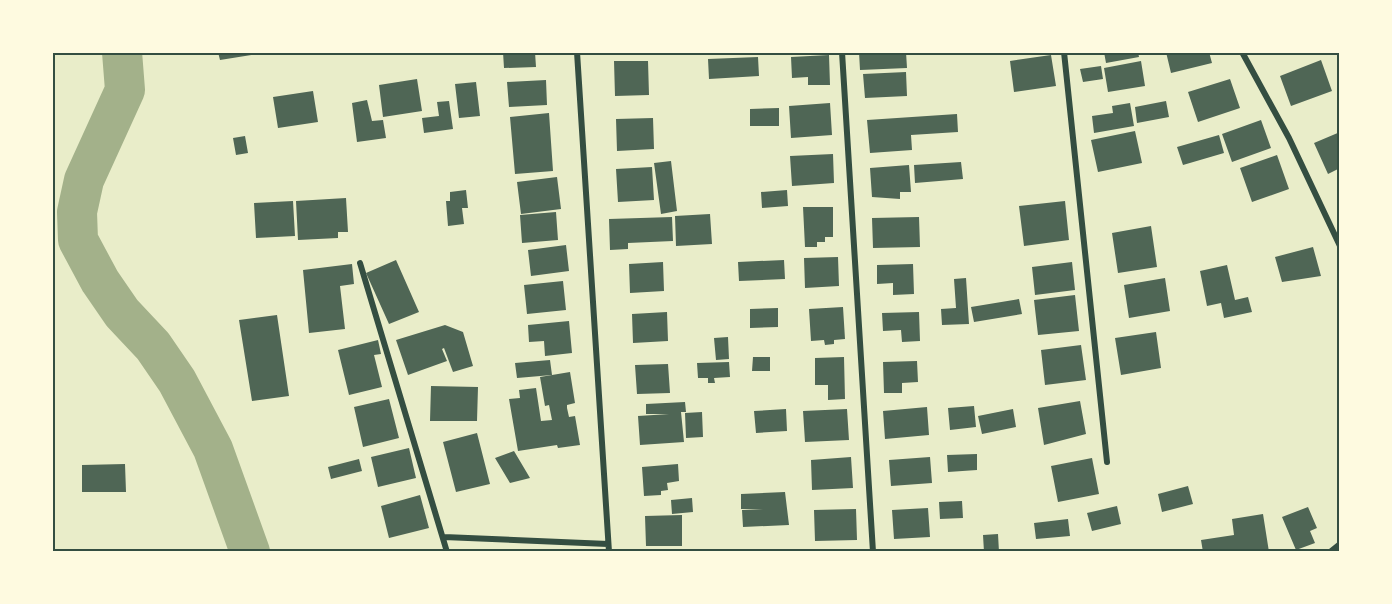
<svg xmlns="http://www.w3.org/2000/svg" width="1392" height="604" font-family="'IBM Plex Sans',sans-serif">
<style>
.lines{fill:none;stroke-linecap:round;stroke-linejoin:round}
.river{stroke:#a3b18a;stroke-width:40}
.building{fill:#4f6655}
.minor{stroke:#344e41;stroke-width:6}
.neatline{fill:none;stroke:#344e41;stroke-width:2}
</style>
<rect width="100%" height="100%" fill="#e9edc9"/>
<g class="lines">
<path class="river" d="M122,52L125,90L84,180L77,212L78,240L100,281L122,313L153,346L177,381L213,449L250,552"/>
</g>
<path class="building" d="M218,52H257V54L220,60Z
M503,52H535L536,67L504,68Z
M859,52H906L907,68L860,70Z
M1104,52H1138L1139,57L1106,63Z
M1166,52H1209L1212,63L1171,73Z
M829,55L830,85H808V77L792,78L791,57Z
M1051,55L1056,86L1014,92L1010,61Z
M758,57L759,76L709,79L708,59Z
M1321,60L1332,91L1291,106L1280,76Z
M614,61H648L649,95L615,96Z
M1141,61L1145,86L1108,92L1104,68Z
M1101,66L1103,79L1083,82L1080,69Z
M906,72L907,96L865,98L863,74Z
M417,79L422,111L383,117L379,85Z
M1230,79L1240,108L1198,122L1188,92Z
M546,80L547,105L509,107L507,82Z
M476,82L480,116L459,118L455,84Z
M313,91L318,122L278,128L273,97Z
M367,100L372,121L383,120L386,138L357,142L352,103Z
M449,101L453,129L424,133L422,118L439,116L437,102Z
M1166,101L1169,117L1137,123L1135,107Z
M830,103L832,135L791,138L789,106Z
M1130,103L1134,126L1094,133L1092,116L1113,113L1112,106Z
M779,108V126H750V109Z
M549,113L553,171L515,174L510,117Z
M957,114L958,132L911,135L912,150L870,153L867,120Z
M653,118L654,149L617,151L616,119Z
M1261,120L1271,148L1232,162L1222,134Z
M1135,131L1142,163L1098,172L1091,140Z
M1340,132V168L1328,174L1314,143Z
M1219,135L1224,153L1183,165L1177,147Z
M245,136L248,153L236,155L233,138Z
M833,154L834,183L792,186L790,156Z
M1277,155L1289,189L1252,202L1240,168Z
M671,161L677,211L661,214L654,163Z
M961,162L963,179L915,183L914,165Z
M909,165L911,192H900V199L872,197L870,168Z
M652,167L654,200L618,202L616,169Z
M557,177L561,209L521,214L517,182Z
M466,190L468,208H462L464,224L448,226L446,201H450V192Z
M787,190L788,206L762,208L761,192Z
M346,198L348,232H338V238L298,240L296,201Z
M293,201L295,236L256,238L254,203Z
M1065,201L1069,240L1024,246L1019,206Z
M803,207H833V237H825V242H817V247H805Z
M556,212L558,240L522,243L520,215Z
M710,214L712,244L676,246L675,216Z
M672,217L673,241L628,243V249L610,250L609,219Z
M919,217L920,247L873,248L872,218Z
M1151,226L1157,267L1118,273L1112,233Z
M566,245L569,271L531,276L528,250Z
M1313,247L1321,276L1282,282L1275,257Z
M838,257L839,286L805,288L804,258Z
M396,260L419,312L389,324L366,273Z
M784,260L785,279L739,281L738,262Z
M663,262L664,291L630,293L629,264Z
M1072,262L1075,290L1035,295L1032,267Z
M352,264L354,284L340,286L345,329L309,333L303,270Z
M913,264L914,294L893,295V283L877,284V265Z
M1227,265L1235,300L1248,297L1252,312L1224,318L1221,303L1207,306L1200,271Z
M966,278L969,324L942,325L941,309L956,308L954,279Z
M1165,278L1170,311L1129,318L1124,285Z
M563,281L566,310L527,314L524,285Z
M1075,295L1079,331L1038,335L1034,300Z
M1019,299L1022,314L974,322L971,307Z
M843,307L845,339L834,340V344L825,345L824,340L811,341L809,309Z
M778,308V327L750,328V309Z
M667,312L668,341L633,343L632,314Z
M919,312L920,341L902,342L901,330L883,331L882,313Z
M277,315L289,396L252,401L239,320Z
M569,321L572,353L545,356L544,341L529,342L528,325Z
M445,325L463,332L473,366L453,372L444,348L442,349L447,361L408,375L396,340Z
M1156,332L1161,368L1121,375L1115,338Z
M728,337L729,359L716,360L714,338Z
M378,340L381,354L374,355L382,387L349,395L338,350Z
M1081,345L1086,380L1045,385L1041,350Z
M753,357H770V371H752Z
M844,357L845,399L828,400V385H815V358Z
M550,360L552,375L517,378L515,363Z
M917,361L918,382L902,383V393H884L883,362Z
M729,362L730,377L714,378L715,383H708V378H698L697,363Z
M668,364L670,393L637,394L635,365Z
M570,372L575,403L567,405V408L569,417L575,416L580,445L558,448L557,445L518,451L509,399L520,398L519,390L536,388L541,421L552,420L549,405L545,406L540,377Z
M431,386L478,387L477,421H430Z
M389,399L399,438L363,447L354,407Z
M1080,401L1086,434L1044,445L1038,408Z
M685,402L686,412H681L684,442L640,445L638,416L669,414H646V404Z
M974,406L976,427L950,430L948,408Z
M927,407L929,435L885,439L883,411Z
M786,409L787,431L756,433L754,411Z
M847,409L849,440L805,442L803,411Z
M1013,409L1016,427L982,434L978,416Z
M702,412L703,437L686,438L685,413Z
M477,433L490,484L456,492L443,442Z
M409,448L416,478L378,487L371,457Z
M514,451L530,478L510,483L495,458Z
M977,454V470L948,472L947,455Z
M851,457L853,488L812,490L811,460Z
M930,457L932,483L891,486L889,460Z
M1092,458L1099,494L1058,502L1051,466Z
M359,459L362,471L331,479L328,467Z
M125,464L126,492H82V465Z
M678,464L679,481L667,483L668,490L661,491V495L644,496L642,467Z
M1188,486L1193,504L1162,512L1158,494Z
M785,492L789,525L743,527L742,510L763,509H741V494Z
M420,495L429,528L389,538L381,506Z
M692,498L693,512L672,514L671,500Z
M962,501L963,518L940,519L939,502Z
M1117,506L1121,524L1092,531L1087,513Z
M1308,507L1317,528L1310,531L1315,543L1296,550L1282,517Z
M928,508L930,537L894,539L892,510Z
M856,509L857,540L815,541L814,510Z
M1263,514L1269,552H1203L1201,540L1234,535L1232,519Z
M682,515V546H646L645,516Z
M1068,519L1070,536L1036,539L1034,523Z
M998,534L999,552H984L983,535Z"/>
<g class="lines">
<path class="minor" d="M577,52L609,552
M842,52L873,552
M1064,52L1107,462
M1242,52L1289,138L1340,246
M360,263L447,552
M444,537L608,544
M1330,552L1340,544"/>
</g>
<rect width="1392" height="604" fill="none" stroke="#fefae0" stroke-width="108"/>
<rect x="54" y="54" width="1284" height="496" class="neatline"/>
</svg>
